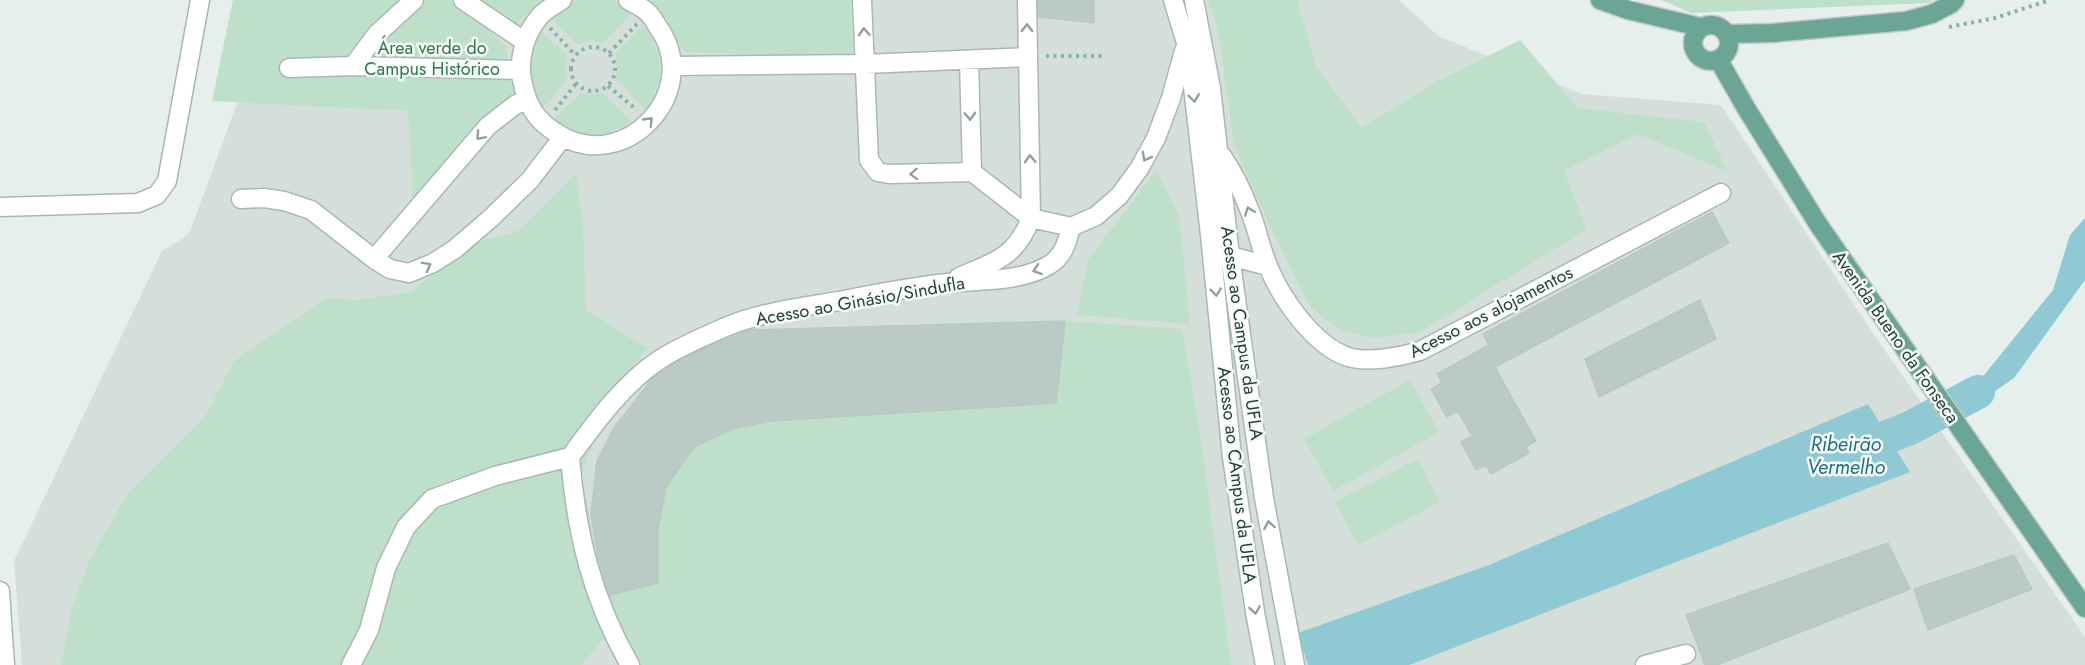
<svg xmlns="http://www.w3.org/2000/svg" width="2085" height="665" font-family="Jost,sans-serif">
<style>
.built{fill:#d4dfda}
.green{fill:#bfe0c8}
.water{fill:#8ec9d4}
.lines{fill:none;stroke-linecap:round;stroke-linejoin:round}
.river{stroke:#8ec9d4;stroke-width:34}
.building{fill:#bbcac4;stroke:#b8c9c2;stroke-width:1.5}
.minor-casing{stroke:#a8b8b2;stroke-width:21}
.major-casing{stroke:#c2cac8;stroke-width:21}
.path{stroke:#86b3a5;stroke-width:4;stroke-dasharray:3 4.5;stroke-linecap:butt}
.minor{stroke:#fff;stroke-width:18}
.major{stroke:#6aa596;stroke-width:18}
.oneway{stroke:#92a09c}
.labels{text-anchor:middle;stroke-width:5;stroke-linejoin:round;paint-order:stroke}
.park-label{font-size:18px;fill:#2d7a4b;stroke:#f7fbf9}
.street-label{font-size:18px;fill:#24423a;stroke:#f7fbf9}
.water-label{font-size:20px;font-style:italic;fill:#1c6f80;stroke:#f7fbf9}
</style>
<rect width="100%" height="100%" fill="#e6efeb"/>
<path class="built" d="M275,0H1399L1438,36L1582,94L1721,105L1877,339L2085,637V665H22L14,561L162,251L189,234Z"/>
<path class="green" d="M233,0H455L506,46L509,72L515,97L414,214L408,111L212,101Z
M462,0H541L511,29Z
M579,0H613L632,13L604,43L590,41L577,44L548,15L567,3Z
M639,0H850L853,58L686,52Z
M1207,0H1297L1316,66L1362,128L1436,82L1520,40L1578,108L1704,122L1728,172L1638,134L1564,171L1587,229L1420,332L1371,338L1341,330L1311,308L1271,229L1234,145L1218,29Z
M1662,0H1932L1930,3L1691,13Z
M643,25C666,59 665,75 646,111L615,78L617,72L616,53Z
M538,28L567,55L565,68L567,80L540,111L529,94L527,48Z
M602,93L632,121C601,140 583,142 552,121L580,94L591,95Z
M1156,170L1179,215L1190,324L1077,315L1088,260Z
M576,173L583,226L586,310L647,348L609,400L581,476L594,533L591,514L597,461L614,428L665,362L741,330L1065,321L1182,329L1199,426L1231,665H638L605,596L598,560L605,636L582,665H61L72,608L89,561L127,495L205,417L233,362L328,298L356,300L412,292L466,245L521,230Z
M1410,380L1439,432L1333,491L1304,439Z
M1418,459L1440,502L1358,545L1335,502Z"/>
<path class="water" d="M2085,218V280L2014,378L1962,414L1948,395L1984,375L2053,290L2070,235Z
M1868,404L1910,472L1409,665H1308L1298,633L1489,565Z"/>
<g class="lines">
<path class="river" d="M1845,454L1910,428L1978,392"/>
</g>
<path class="building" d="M1038,0H1094V23L1039,17Z
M1712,212L1729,243L1495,367L1536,441L1526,447L1529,453L1491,474L1486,465L1476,470L1461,442L1472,436L1458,411L1447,417L1431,389L1442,383L1437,374L1489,345L1483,334Z
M1700,300L1716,339L1599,397L1585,359Z
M1065,321L1056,403L770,421L732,429L694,447L666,487L658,528V583L610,595L599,561L591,514L597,461L614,428L652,379L672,365L706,348L750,330Z
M1888,543L1910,589L1717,665H1705L1686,615Z
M2014,555L2032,589L1928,630L1914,589Z"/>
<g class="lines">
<defs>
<path id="minor" d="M463,0L524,41
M562,0C555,5 545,10 540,16C525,33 518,58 522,80C527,105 535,120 558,134C625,176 704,91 658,27C655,22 652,16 647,12C642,7 634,4 628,0
M862,0L869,160L878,172L889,174L972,172L1031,218L1071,227L1096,216L1119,196L1139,169L1156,138L1171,98L1184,51
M1173,0L1186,43L1193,87L1210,235L1232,457L1255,612L1265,665
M1194,0L1211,88L1230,256L1264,498L1295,665
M969,60L972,172
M353,66L377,34L414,0
M672,66L865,64L1027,57
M289,68L353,66L520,70
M1222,156C1233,172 1242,190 1249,209C1257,227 1260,247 1268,266C1281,298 1313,345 1348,357C1368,363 1400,357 1420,351L1721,193
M241,199L264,198L284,201L311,210L374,259L390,269L409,273L433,263L455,249L491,218L530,180L563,137
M0,207L138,203L157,195L167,181L200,0
M1230,256L1268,266
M374,259L488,126L515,105L526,100
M959,277C995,262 1016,257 1031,218L1027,0
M0,591L5,665
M351,665L369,630L386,568L406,527L432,499L495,476L570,457
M630,665C592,599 576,532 570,457C595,423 623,384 659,360C679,347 705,336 728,326C762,312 803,307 839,301C874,294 911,287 947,283C978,280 1022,282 1049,265C1063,257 1067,243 1071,227
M1645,665L1686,654"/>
<path id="major" d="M1600,0L1628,10L1700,27
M1693 43a18 18 0 1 1 36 0a18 18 0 1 1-36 0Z
M1727,34L1773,33L1906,21L1932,14L1951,4L1955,0
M1718,59L1746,108L1818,224L2085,608"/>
</defs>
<use href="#minor" class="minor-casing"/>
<use href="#major" class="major-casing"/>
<path class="path" d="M1949,27L1995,18L2050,0
M550,28L575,55
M571 69a22 22 0 1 1 44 0a22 22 0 1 1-44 0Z
M609,53L637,24
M1046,56H1102
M608,86L637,110
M555,110L576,84"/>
<use href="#minor" class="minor"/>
<use href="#major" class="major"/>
</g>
<defs><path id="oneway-chevron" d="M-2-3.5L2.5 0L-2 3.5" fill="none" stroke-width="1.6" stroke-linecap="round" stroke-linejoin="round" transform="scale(1.5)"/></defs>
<g class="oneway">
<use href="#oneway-chevron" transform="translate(1027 28) rotate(-90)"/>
<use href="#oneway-chevron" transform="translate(864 32) rotate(-93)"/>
<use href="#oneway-chevron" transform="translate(1194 98) rotate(83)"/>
<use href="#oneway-chevron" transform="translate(970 116) rotate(88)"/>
<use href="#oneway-chevron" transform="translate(649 121) rotate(-46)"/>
<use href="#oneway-chevron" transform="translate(480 136) rotate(131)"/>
<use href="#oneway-chevron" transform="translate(1146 157) rotate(119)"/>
<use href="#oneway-chevron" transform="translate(1030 159) rotate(-92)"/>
<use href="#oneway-chevron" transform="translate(914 174) rotate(178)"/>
<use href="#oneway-chevron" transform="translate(1249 211) rotate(-111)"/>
<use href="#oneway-chevron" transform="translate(427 266) rotate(-29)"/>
<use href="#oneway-chevron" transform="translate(1037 270) rotate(161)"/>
<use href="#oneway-chevron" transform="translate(1216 292) rotate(84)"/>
<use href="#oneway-chevron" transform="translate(1269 525) rotate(-100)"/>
<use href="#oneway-chevron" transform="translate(1255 610) rotate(81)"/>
</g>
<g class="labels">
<g class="park-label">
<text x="432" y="54">Área verde do<tspan x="432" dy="21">Campus Histórico</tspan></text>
</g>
<g class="street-label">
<text transform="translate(860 301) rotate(-10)" y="6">Acesso ao Ginásio/Sindufla</text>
<text transform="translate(1491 312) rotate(-27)" y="6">Acesso aos alojamentos</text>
<text transform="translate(1242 333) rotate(82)" y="6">Acesso ao Campus da UFLA</text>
<text transform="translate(1896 337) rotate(55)" y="6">Avenida Bueno da Fonseca</text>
<text transform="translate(1237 475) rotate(83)" y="6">Acesso ao CAmpus da UFLA</text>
</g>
<g class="water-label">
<text x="1846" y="451">Ribeirão<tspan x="1846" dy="23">Vermelho</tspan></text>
</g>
</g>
</svg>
